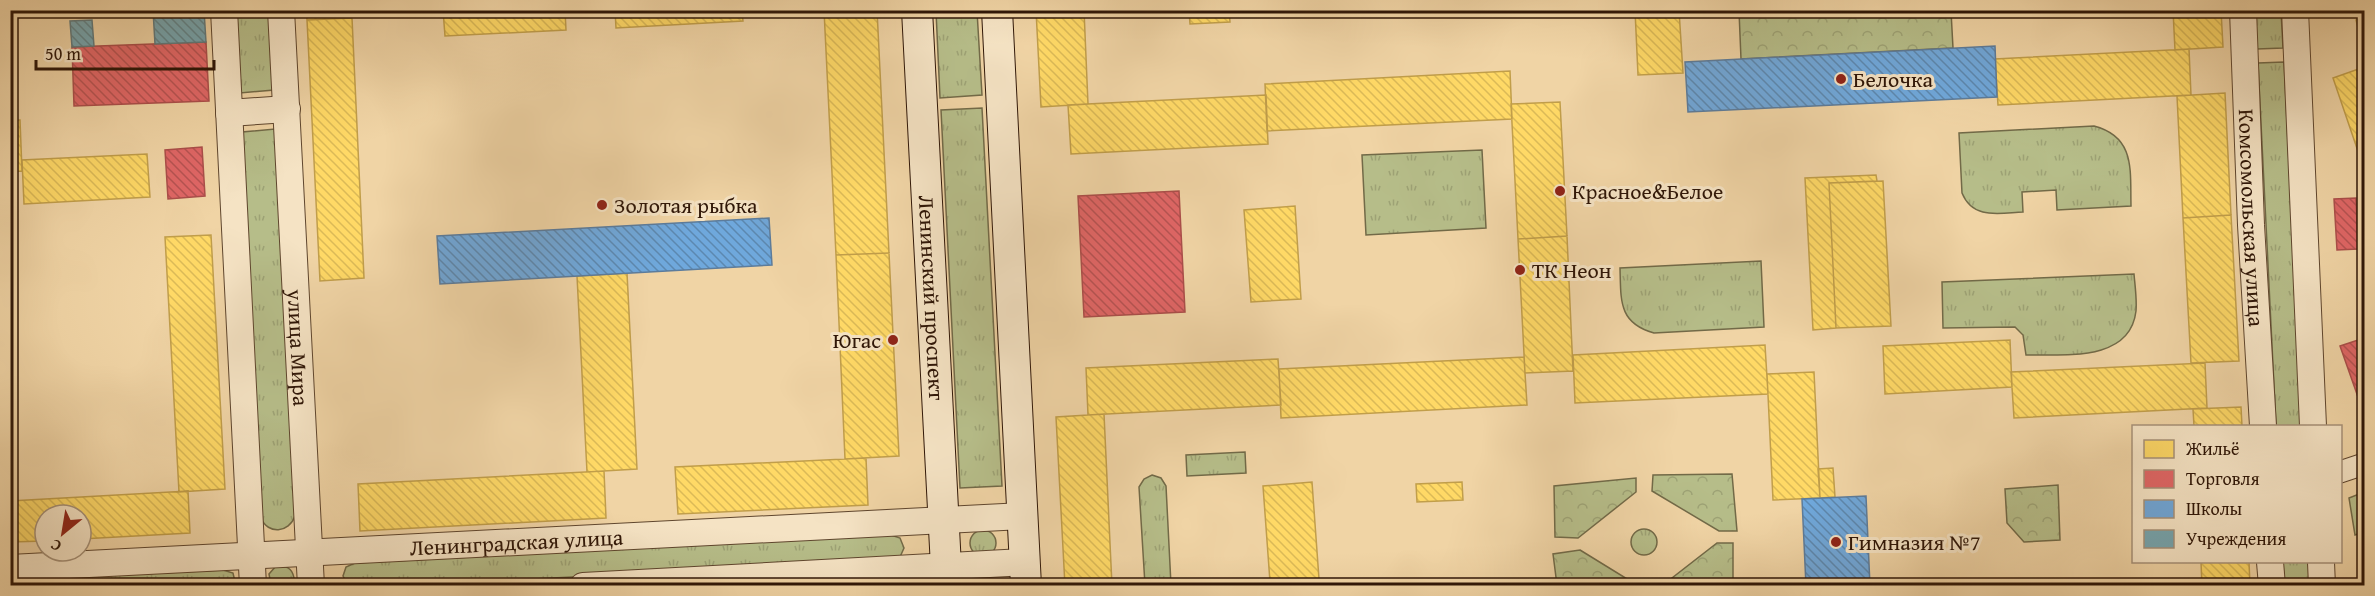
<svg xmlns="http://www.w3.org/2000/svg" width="2375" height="596" font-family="'Gentium Book Plus',serif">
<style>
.grass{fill:url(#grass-tufts);stroke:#726a48;stroke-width:1.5}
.park{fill:url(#park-crowns);stroke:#726a48;stroke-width:1.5}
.homes{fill:url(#homes-back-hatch);stroke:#c19e4a;stroke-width:1.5}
.shops{fill:url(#shops-back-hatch);stroke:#ab4e4a;stroke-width:1.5}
.schools{fill:url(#schools-back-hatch);stroke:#5c7c9c;stroke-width:1.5}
.public{fill:url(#public-back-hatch);stroke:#617a7d;stroke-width:1.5}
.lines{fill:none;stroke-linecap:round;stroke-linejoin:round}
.minor-casing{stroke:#5f462e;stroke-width:23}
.tertiary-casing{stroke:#5f462e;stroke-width:28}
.secondary-casing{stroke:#2f1607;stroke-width:32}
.minor{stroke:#f5e3c4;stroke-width:21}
.tertiary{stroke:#f5e3c4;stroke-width:26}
.secondary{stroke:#f5e3c4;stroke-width:30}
.poi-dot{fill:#8f2418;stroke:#f5e3c4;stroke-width:2}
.labels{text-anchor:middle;stroke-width:6;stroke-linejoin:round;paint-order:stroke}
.poi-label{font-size:22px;fill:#2f1607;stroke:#f5e3c4;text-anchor:start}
.street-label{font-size:22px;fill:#2f1607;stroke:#f5e3c4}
</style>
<defs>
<pattern id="grass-tufts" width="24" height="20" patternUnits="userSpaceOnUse" patternTransform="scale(1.5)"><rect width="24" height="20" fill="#b6bd89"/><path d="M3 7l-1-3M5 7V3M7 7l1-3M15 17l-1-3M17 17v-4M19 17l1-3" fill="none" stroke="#9da275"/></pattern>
<pattern id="park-crowns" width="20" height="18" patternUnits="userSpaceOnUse" patternTransform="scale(1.5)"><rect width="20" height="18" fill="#b6bd89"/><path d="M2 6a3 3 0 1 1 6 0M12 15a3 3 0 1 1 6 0" fill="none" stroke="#9da275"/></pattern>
<pattern id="homes-back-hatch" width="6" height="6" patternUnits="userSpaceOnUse" patternTransform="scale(1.5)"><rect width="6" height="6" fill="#ffd966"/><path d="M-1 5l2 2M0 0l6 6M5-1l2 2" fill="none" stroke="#dbba57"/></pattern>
<pattern id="shops-back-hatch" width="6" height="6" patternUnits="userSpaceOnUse" patternTransform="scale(1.5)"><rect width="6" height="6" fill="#e06666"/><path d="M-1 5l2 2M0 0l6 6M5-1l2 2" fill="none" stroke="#b65352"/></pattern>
<pattern id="schools-back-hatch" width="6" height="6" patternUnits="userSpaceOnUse" patternTransform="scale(1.5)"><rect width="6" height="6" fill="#6fa8dc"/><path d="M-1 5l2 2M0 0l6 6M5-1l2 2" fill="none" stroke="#5c88b0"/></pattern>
<pattern id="public-back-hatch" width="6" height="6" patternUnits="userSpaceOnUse" patternTransform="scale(1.5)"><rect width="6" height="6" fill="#76a5af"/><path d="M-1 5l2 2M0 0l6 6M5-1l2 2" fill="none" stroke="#61858c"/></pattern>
</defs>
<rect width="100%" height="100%" fill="#f0d4a5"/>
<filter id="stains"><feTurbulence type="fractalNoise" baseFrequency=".00333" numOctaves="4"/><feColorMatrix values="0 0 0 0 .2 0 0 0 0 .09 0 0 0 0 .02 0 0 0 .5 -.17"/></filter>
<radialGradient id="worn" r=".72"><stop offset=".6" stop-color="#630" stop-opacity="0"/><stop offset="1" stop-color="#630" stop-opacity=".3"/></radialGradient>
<path class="grass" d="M236,11H270L274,90L240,93Z
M936,11H977L982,95L940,98Z
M2255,11H2281L2283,48L2257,49Z
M2284,62L2302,426H2276L2258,63Z
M982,108L1002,486L960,488L941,110Z
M2094,126C2136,137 2130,171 2131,206L2057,210L2056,190L2022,192L2023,212C1999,213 1973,220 1962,193L1959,133Z
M275,129L295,516C289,533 268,535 261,518L242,132Z
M1482,150L1486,228L1366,235L1362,155Z
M1761,261L1764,327L1654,333C1618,323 1621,300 1620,268Z
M2134,274C2135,286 2137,299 2136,311C2130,363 2062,354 2026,355L2023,335L2015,327L1943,328L1942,282Z
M1245,452L1246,473L1187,476L1186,455Z
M1152,475L1161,478L1166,486L1171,585H1145L1139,487L1144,479Z
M2364,492V532L2355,535L2349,498Z
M1631 542a13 13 0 1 1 26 0a13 13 0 1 1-26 0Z
M970 543a13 13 0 1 1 26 0a13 13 0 1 1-26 0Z
M891,535L900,538L904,548L900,557L890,561L414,585H348L343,576L346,567L355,563Z
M2283,562H2309L2310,585H2284Z
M276,566C286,566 292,567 294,578L292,586L271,585L269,574Z
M223,570L233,573L236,586H11V580Z"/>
<path class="park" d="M1739,11H1951L1953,48L1741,59Z
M1732,474L1737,531H1719L1652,491L1653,475Z
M1636,478V492L1578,538L1555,537L1554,486Z
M2058,485L2060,540L2024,542L2007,523L2005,489Z
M1717,543H1733V585H1663Z
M1580,550L1637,585H1557L1553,554Z"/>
<path class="homes" d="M306,10H351L352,18L307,20Z
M443,10H565L566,30L445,36Z
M615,10H742L743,21L616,28Z
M824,10H877L889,253L836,255Z
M1036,10H1084L1088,104L1041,107Z
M1189,10H1229L1230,22L1190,24Z
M1635,10H1679L1683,73L1638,75Z
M2173,10H2221L2223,47L2175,50Z
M352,18L364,278L320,281L307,20Z
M2364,18V51L2356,20Z
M2189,49L2191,95L1998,105L1995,59Z
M2364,67V169L2333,78Z
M1510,71L1512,119L1267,131L1265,84Z
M2225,93L2231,215L2183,218L2177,96Z
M1266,95L1268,144L1071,154L1068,105Z
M1560,102L1567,236L1518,239L1511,104Z
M10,120H20L22,171L10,172Z
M147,154L150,197L24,204L22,160Z
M1876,175L1877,181L1829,183L1836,328L1813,330L1805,178Z
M1883,181L1891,326L1836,328L1829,183Z
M1295,206L1301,299L1251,302L1244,210Z
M2231,215L2239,361L2191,363L2183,218Z
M211,235L225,489L179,492L165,237Z
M1567,236L1573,371L1525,373L1518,239Z
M889,253L899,456L845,459L836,255Z
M627,273L637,469L587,472L577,276Z
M2010,340L2012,387L1885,394L1883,346Z
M1765,345L1768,394L1575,403L1573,355Z
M1524,357L1527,405L1281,418L1279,369Z
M1278,359L1281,405L1088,415L1086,368Z
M2205,363L2207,408L2014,418L2011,372Z
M1814,372L1820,498L1773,500L1767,374Z
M2241,407L2242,426H2194L2193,409Z
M1104,414L1112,586H1065L1056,417Z
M866,458L868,505L678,514L675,467Z
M1833,468L1835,497L1820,498L1818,469Z
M604,471L606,518L360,531L358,484Z
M1312,482L1319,579L1270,582L1263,486Z
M1462,482L1463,500L1417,502L1416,484Z
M188,491L190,533L81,539V515H45V541L10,542V501Z
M2201,562H2249L2250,586H2202Z"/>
<path class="shops" d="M206,42L209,101L74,106L72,47Z
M202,147L205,196L168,199L165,150Z
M1179,191L1185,312L1084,317L1078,196Z
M2356,198L2358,249L2337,250L2334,199Z
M2364,338V395L2358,397L2340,346Z"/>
<path class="schools" d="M1995,46L1997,97L1688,112L1685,62Z
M769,218L772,265L440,284L437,236Z
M1866,496L1870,586H1806L1802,499Z"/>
<path class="public" d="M153,10H204L206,42L155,44Z
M92,20L94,46L72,47L70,21Z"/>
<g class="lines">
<defs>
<path id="minor" d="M2340,472L2364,464"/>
<g id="tertiary">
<path d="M224,10L253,586"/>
<path id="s1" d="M281,10L311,586"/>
<path id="s2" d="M2243,10L2251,225L2263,426"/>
<path d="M2295,10L2313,426"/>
<path d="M229,113L287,109"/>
<path d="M2270,562L2272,586"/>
<path d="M2321,562L2322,586"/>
<path id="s3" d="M10,568L1023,516"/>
<path d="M583,586L1025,562"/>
</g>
<g id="secondary">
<path id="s4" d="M917,10L947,586"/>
<path d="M997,10L1026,586"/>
</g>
</defs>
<use href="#minor" class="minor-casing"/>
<use href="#tertiary" class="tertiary-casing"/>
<use href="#secondary" class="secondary-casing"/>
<use href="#minor" class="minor"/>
<use href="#tertiary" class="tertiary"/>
<use href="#secondary" class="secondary"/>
</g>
<g class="poi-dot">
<circle cx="1841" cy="79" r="6"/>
<circle cx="1560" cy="191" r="6"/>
<circle cx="602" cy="205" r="6"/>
<circle cx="1520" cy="270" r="6"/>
<circle cx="893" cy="340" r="6"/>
<circle cx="1836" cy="542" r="6"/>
</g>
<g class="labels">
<g class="poi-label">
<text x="1853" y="87">Белочка</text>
<text x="1572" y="199">Красное&amp;Белое</text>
<text x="614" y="213">Золотая рыбка</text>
<text x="1532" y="278">ТК Неон</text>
<text x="881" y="348" text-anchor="end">Югас</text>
<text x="1848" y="550">Гимназия №7</text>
</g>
<g class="street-label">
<text dy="8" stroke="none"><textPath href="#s2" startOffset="208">Комсомольская улица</textPath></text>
<text dy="8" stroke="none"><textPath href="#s4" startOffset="288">Ленинский проспект</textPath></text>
<text dy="8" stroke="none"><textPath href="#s1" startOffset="338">улица Мира</textPath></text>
<text dy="8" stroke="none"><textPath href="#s3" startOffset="507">Ленинградская улица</textPath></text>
</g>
</g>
<rect width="2375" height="596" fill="none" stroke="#f0d4a5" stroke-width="36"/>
<rect x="12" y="12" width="2351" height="572" fill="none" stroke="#2f1607" stroke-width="3"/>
<rect x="18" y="18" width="2339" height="560" fill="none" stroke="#2f1607" stroke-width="1.5"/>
<rect x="2132" y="425" width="210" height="138" fill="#f5e3c4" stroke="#a69178" stroke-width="1.5"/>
<rect x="2144" y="440" width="30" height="18" fill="#ffd966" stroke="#a69178" stroke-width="1.5"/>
<text x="2186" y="455" font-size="18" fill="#2f1607">Жильё</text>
<rect x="2144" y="470" width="30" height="18" fill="#e06666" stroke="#a69178" stroke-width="1.5"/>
<text x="2186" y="485" font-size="18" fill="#2f1607">Торговля</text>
<rect x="2144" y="500" width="30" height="18" fill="#6fa8dc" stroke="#a69178" stroke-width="1.5"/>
<text x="2186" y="515" font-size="18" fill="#2f1607">Школы</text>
<rect x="2144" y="530" width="30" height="18" fill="#76a5af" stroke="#a69178" stroke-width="1.5"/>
<text x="2186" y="545" font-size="18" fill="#2f1607">Учреждения</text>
<g transform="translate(63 533) rotate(210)"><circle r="28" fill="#f5e3c4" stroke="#a69178" stroke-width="1.5"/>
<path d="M0-4.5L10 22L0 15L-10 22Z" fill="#8f2418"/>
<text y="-9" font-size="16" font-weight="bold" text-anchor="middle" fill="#2f1607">С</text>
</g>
<path d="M36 60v9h178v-9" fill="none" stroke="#2f1607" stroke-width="3"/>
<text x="45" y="60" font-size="18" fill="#2f1607" stroke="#f5e3c4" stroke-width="4.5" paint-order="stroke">50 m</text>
<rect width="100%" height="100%" filter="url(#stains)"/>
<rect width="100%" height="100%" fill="url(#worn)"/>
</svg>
